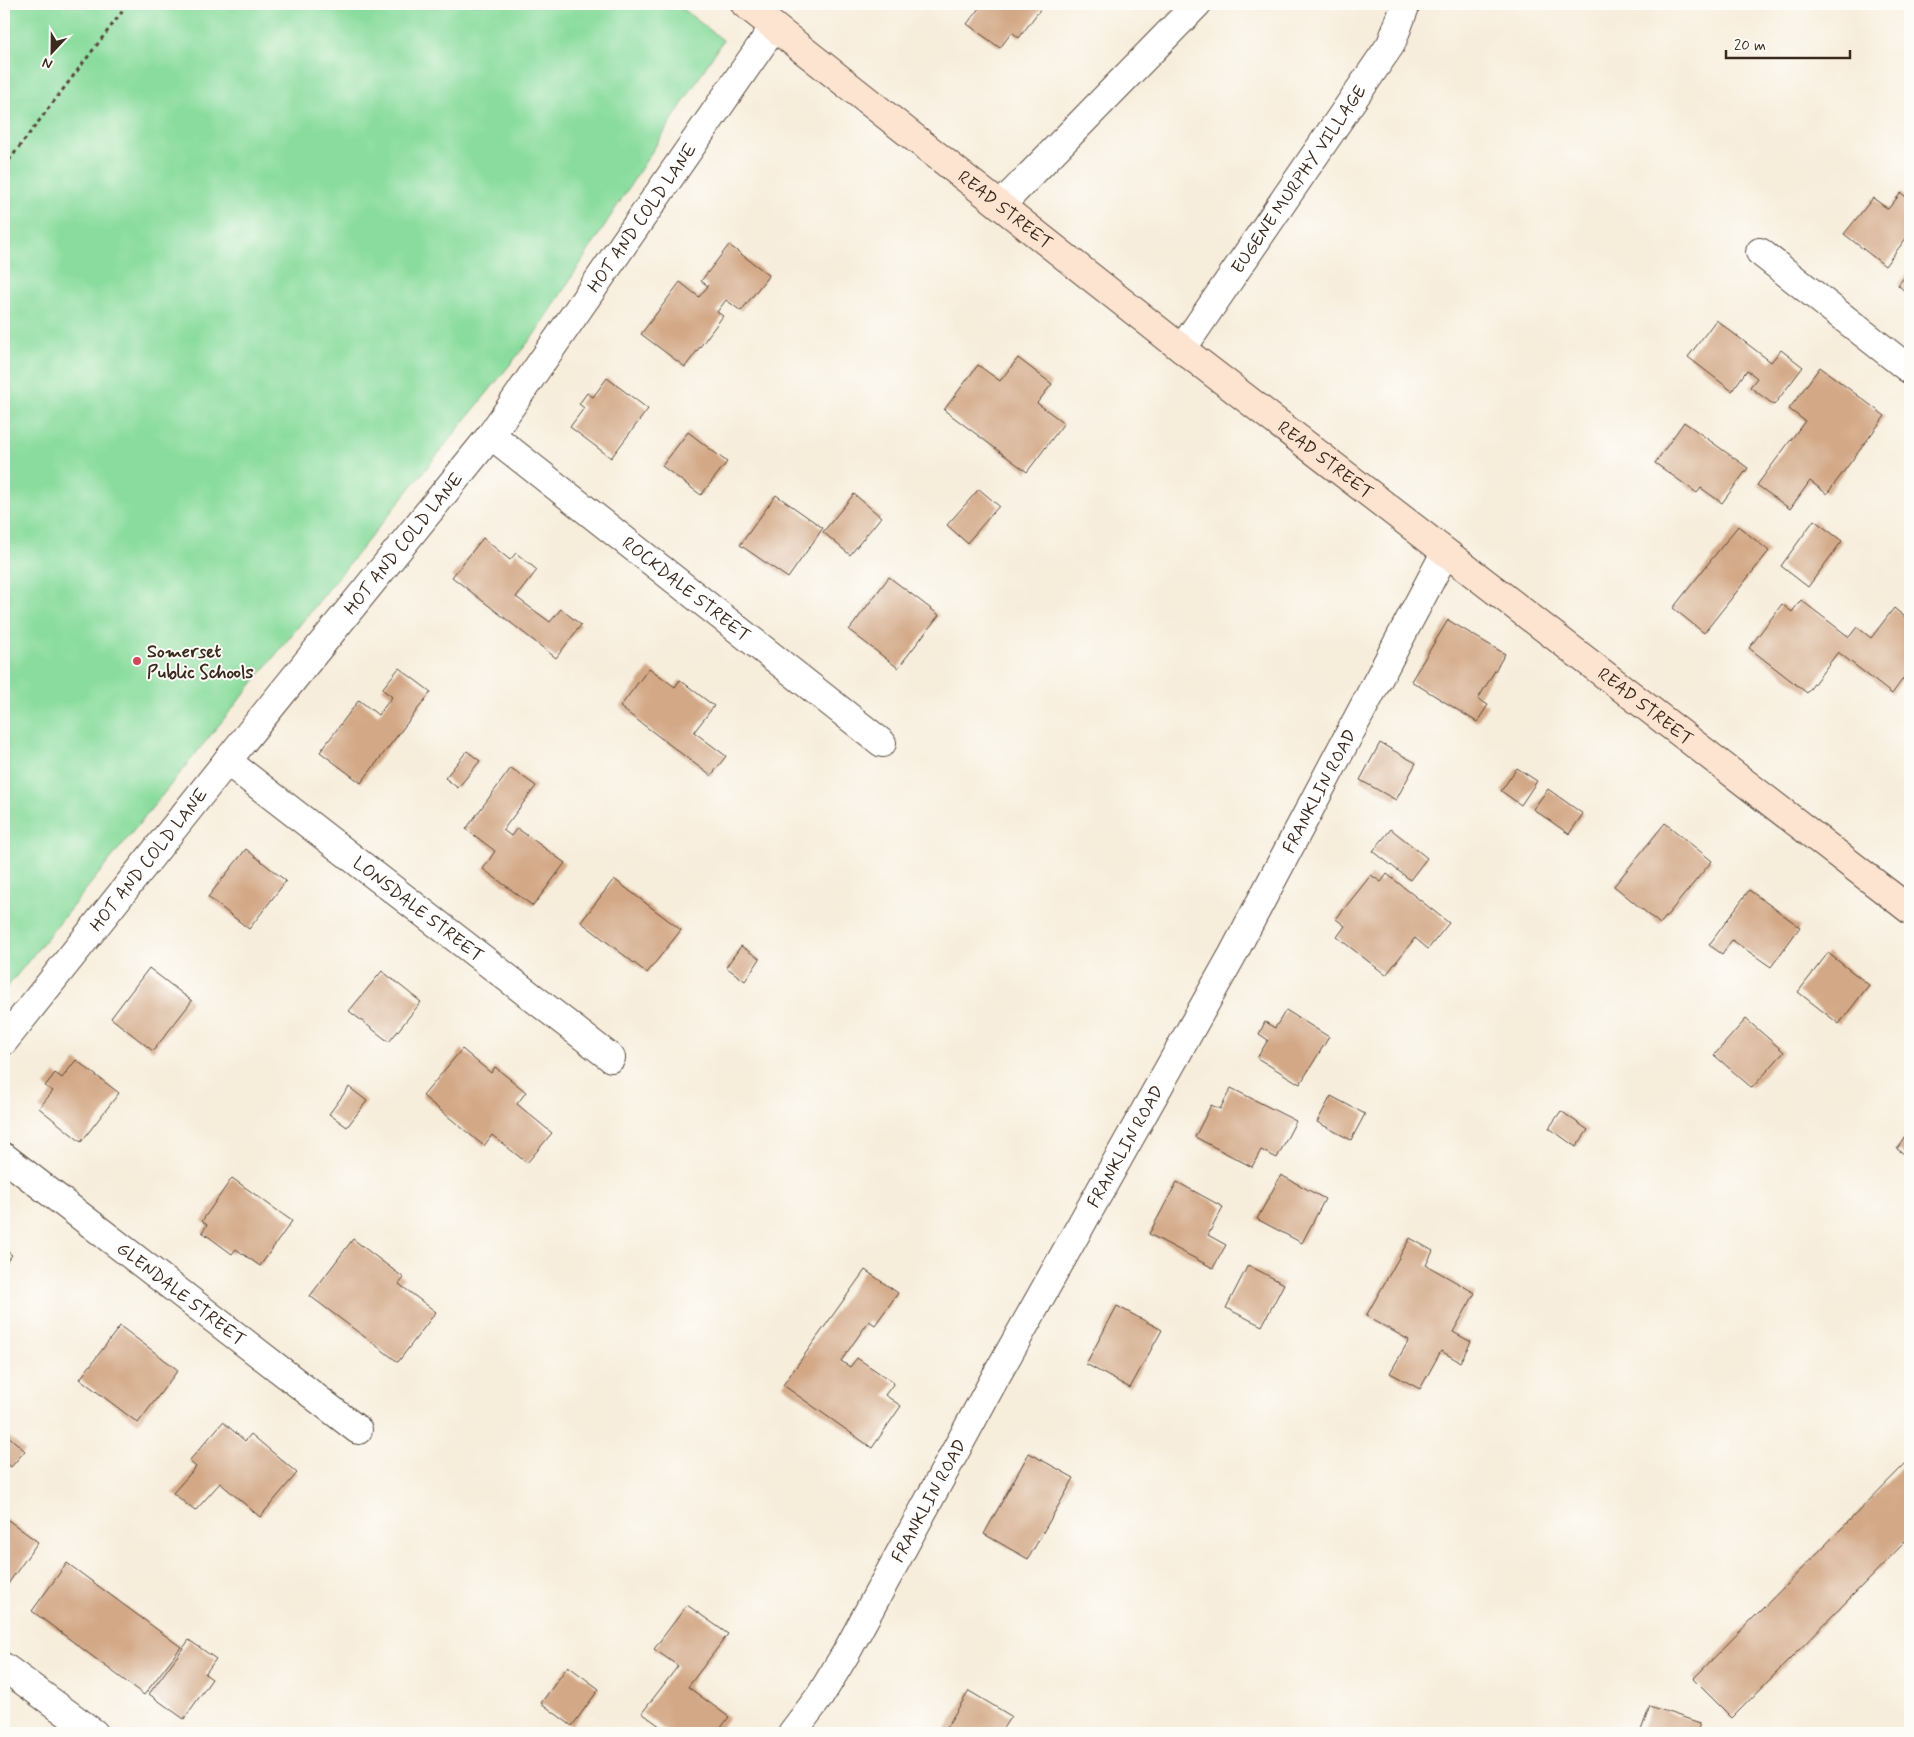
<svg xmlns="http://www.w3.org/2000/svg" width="1914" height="1737" font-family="Mynerve,sans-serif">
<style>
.green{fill:#89dc9d;stroke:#62835e}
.building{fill:#d3a886}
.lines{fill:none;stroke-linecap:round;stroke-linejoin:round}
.minor-casing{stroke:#57473a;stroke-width:30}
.secondary-casing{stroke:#57473a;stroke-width:30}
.path{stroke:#57473a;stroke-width:3;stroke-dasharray:4 4;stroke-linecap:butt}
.minor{stroke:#fff;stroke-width:28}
.secondary{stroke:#fde4d1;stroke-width:28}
.poi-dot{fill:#d1495b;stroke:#fdfcf7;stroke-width:2}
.labels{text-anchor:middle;stroke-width:4;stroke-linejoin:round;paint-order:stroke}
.street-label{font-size:18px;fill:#3b2a1e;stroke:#fdfcf7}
.poi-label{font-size:18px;font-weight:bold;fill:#3b2a1e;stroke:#fdfcf7;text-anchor:start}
</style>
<rect width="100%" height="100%" fill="#fdfcf7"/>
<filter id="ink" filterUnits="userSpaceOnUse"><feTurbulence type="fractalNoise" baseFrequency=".02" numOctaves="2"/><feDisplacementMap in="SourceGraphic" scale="10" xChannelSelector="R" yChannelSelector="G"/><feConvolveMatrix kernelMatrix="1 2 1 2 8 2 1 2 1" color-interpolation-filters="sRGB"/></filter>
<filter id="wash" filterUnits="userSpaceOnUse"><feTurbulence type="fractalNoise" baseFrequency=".0096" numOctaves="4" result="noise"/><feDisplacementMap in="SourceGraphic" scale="20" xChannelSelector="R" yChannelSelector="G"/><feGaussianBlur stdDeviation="1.12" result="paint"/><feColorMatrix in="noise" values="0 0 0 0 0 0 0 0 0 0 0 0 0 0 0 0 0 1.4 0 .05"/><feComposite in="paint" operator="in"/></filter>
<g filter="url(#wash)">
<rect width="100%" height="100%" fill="#f7eddb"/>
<path class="green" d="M4,4H676L723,40L538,330L4,991Z"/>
<g id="blocks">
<path class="building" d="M982,4H1044L1019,38L1012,32L1000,48L967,24Z
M1901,193L1910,200V233L1885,266L1844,234L1873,198L1888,209Z
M729,245L769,275L741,311L726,300L717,312L723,316L685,367L641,334L680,282L699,297L708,286L701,281Z
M1910,270V296L1898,285Z
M1716,320L1771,362L1781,350L1803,367L1774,405L1750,387L1757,378L1747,370L1732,391L1688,357Z
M1018,358L1052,384L1037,403L1064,423L1027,472L944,410L978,365L1000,381Z
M1820,367L1885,416L1827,494L1810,481L1790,509L1757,485L1805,421L1789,409Z
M607,378L648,409L611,458L570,427L584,408L579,404L587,393L593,397Z
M1684,422L1748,468L1722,503L1701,488L1697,493L1655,463Z
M688,432L727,462L701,495L662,466Z
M979,489L999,506L967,543L947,525Z
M854,494L881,517L850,555L823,532Z
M776,495L823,528L788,578L740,545Z
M1814,520L1842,541L1808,587L1781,566Z
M1738,526L1769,551L1704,633L1673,608Z
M483,538L510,560L516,553L537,570L516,597L550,622L561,609L581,625L556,658L452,577Z
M889,577L939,615L898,668L849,630Z
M1801,600L1849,637L1857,627L1871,638L1894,608L1910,621V669L1892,694L1838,652L1807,693L1749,648L1782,604L1792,612Z
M1448,620L1505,654L1478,699L1488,705L1477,722L1411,681Z
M399,668L431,692L361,783L320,752L359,700L378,715L392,697L382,689Z
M649,668L675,687L680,680L714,706L694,732L726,756L711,776L620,707Z
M1380,743L1416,763L1396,800L1360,780Z
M467,751L480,761L458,788L445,778Z
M511,768L536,786L503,830L511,836L517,828L565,863L533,906L483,869L495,851L466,829Z
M1517,768L1537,781L1521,805L1501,791Z
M1548,789L1583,814L1569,834L1533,809Z
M1665,823L1712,861L1660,924L1614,886Z
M1391,829L1427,858L1410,880L1373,851Z
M246,849L286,881L249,929L208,897Z
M1387,874L1449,923L1428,949L1415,938L1386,975L1337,937L1345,926L1336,919L1371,875L1381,882Z
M614,879L681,930L647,973L581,922Z
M1749,890L1800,927L1771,967L1732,940L1722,954L1709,945Z
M741,946L760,959L745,981L726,967Z
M1828,953L1869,985L1839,1024L1798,992Z
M149,968L192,1001L153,1051L111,1018Z
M382,971L421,1002L389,1042L349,1011Z
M1286,1010L1329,1037L1300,1084L1257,1058L1268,1040L1259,1034L1265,1022L1275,1028Z
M1746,1019L1784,1052L1752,1088L1714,1055Z
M462,1049L491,1073L495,1067L526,1092L517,1104L552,1133L527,1163L492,1135L484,1146L423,1096Z
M76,1060L119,1093L81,1142L39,1108L53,1091L45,1086L55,1073L62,1078Z
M349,1087L367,1101L347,1127L329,1114Z
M1231,1088L1296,1121L1277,1158L1261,1150L1252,1167L1195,1137L1211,1105L1220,1109Z
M1331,1096L1365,1114L1351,1140L1317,1122Z
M1561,1111L1588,1130L1576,1147L1549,1128Z
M1910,1129V1158L1897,1149Z
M1281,1175L1325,1199L1302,1243L1257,1219Z
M232,1178L292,1221L260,1266L236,1249L232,1254L202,1232L207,1225L202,1221Z
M1177,1182L1223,1207L1208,1235L1226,1245L1213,1268L1149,1234Z
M1410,1238L1433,1251L1426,1265L1475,1293L1453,1332L1471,1342L1460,1362L1441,1351L1420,1389L1390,1373L1409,1340L1366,1316Z
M353,1239L404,1278L399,1284L436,1312L398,1362L310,1296Z
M4,1249L12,1255L4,1265Z
M1248,1265L1284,1284L1262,1326L1226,1308Z
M865,1270L898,1293L875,1325L869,1321L841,1361L850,1367L857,1358L894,1383L885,1395L901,1406L872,1448L783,1385Z
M1117,1306L1162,1330L1130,1388L1086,1364Z
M120,1326L178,1370L138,1423L80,1379Z
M223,1422L245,1441L251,1434L297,1473L260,1517L220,1483L195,1511L173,1493L196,1467L189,1461Z
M4,1432L25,1451L11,1467L4,1461Z
M1029,1453L1074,1478L1028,1559L984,1534Z
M1910,1459V1537L1732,1718L1693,1679Z
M4,1517L38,1542L5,1588L4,1587Z
M67,1563L181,1647L144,1695L32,1611Z
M687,1605L728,1634L688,1687L729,1717L717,1733H669L642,1713L678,1666L654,1649Z
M189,1640L216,1659L205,1674L212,1679L184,1719L149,1694Z
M568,1666L599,1689L572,1726L541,1703Z
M969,1691L1011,1716L1000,1733H943Z
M1650,1706L1700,1723L1697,1733H1640Z"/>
</g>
</g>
<g filter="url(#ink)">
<use href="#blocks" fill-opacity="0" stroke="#57473a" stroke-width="1"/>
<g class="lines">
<defs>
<g id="minor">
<path d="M1001,205L1197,4"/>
<path d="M1760,252L1910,370"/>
<path id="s1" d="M1182,349L1391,44L1406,4"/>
<path id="s2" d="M491,435L882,743"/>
<path id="s3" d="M227,761L611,1058"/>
<path id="s4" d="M4,1041L227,761L491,435L774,27"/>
<path id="s5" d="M4,1157L358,1430"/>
<path d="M4,1667L94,1733"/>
<path id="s6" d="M792,1733L820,1696L846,1653L995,1378L1233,954L1445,553"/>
</g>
<g id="secondary">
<path id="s7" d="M745,4L1182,349L1910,910"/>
</g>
</defs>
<use href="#minor" class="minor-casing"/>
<use href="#secondary" class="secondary-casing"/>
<path class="path" d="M4,167L128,4"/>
<use href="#minor" class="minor"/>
<use href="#secondary" class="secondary"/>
</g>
</g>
<circle class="poi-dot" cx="137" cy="661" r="5"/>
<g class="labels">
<g class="street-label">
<text dy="6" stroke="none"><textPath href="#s1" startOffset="206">EUGENE MURPHY VILLAGE</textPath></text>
<text dy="6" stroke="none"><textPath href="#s7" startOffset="332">READ STREET</textPath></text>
<text dy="6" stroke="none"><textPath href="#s4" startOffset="1042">HOT AND COLD LANE</textPath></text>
<text dy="6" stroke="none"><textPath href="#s7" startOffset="738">READ STREET</textPath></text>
<text dy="6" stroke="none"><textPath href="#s4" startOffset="638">HOT AND COLD LANE</textPath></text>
<text dy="6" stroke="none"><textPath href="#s2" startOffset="249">ROCKDALE STREET</textPath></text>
<text dy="6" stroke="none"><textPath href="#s7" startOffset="1142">READ STREET</textPath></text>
<text dy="6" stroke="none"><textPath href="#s6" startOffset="1080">FRANKLIN ROAD</textPath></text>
<text dy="6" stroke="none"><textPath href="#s4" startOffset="232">HOT AND COLD LANE</textPath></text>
<text dy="6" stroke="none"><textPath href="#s3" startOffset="242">LONSDALE STREET</textPath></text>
<text dy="6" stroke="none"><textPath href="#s6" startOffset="675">FRANKLIN ROAD</textPath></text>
<text dy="6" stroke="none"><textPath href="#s5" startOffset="224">GLENDALE STREET</textPath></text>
<text dy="6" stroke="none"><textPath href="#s6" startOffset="270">FRANKLIN ROAD</textPath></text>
</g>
<g class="poi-label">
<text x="147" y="657">Somerset<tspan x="147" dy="21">Public Schools</tspan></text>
</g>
</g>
<rect width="1914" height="1737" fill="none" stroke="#fdfcf7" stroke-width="20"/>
<g transform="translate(52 52) rotate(202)" stroke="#fdfcf7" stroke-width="4" paint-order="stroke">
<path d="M0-4L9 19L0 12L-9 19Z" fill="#3b2a1e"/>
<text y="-8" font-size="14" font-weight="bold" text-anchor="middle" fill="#3b2a1e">N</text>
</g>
<path d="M1726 50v8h124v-8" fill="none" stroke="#3b2a1e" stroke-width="2.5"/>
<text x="1734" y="50" font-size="15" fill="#3b2a1e" stroke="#fdfcf7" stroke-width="4" paint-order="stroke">20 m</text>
</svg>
